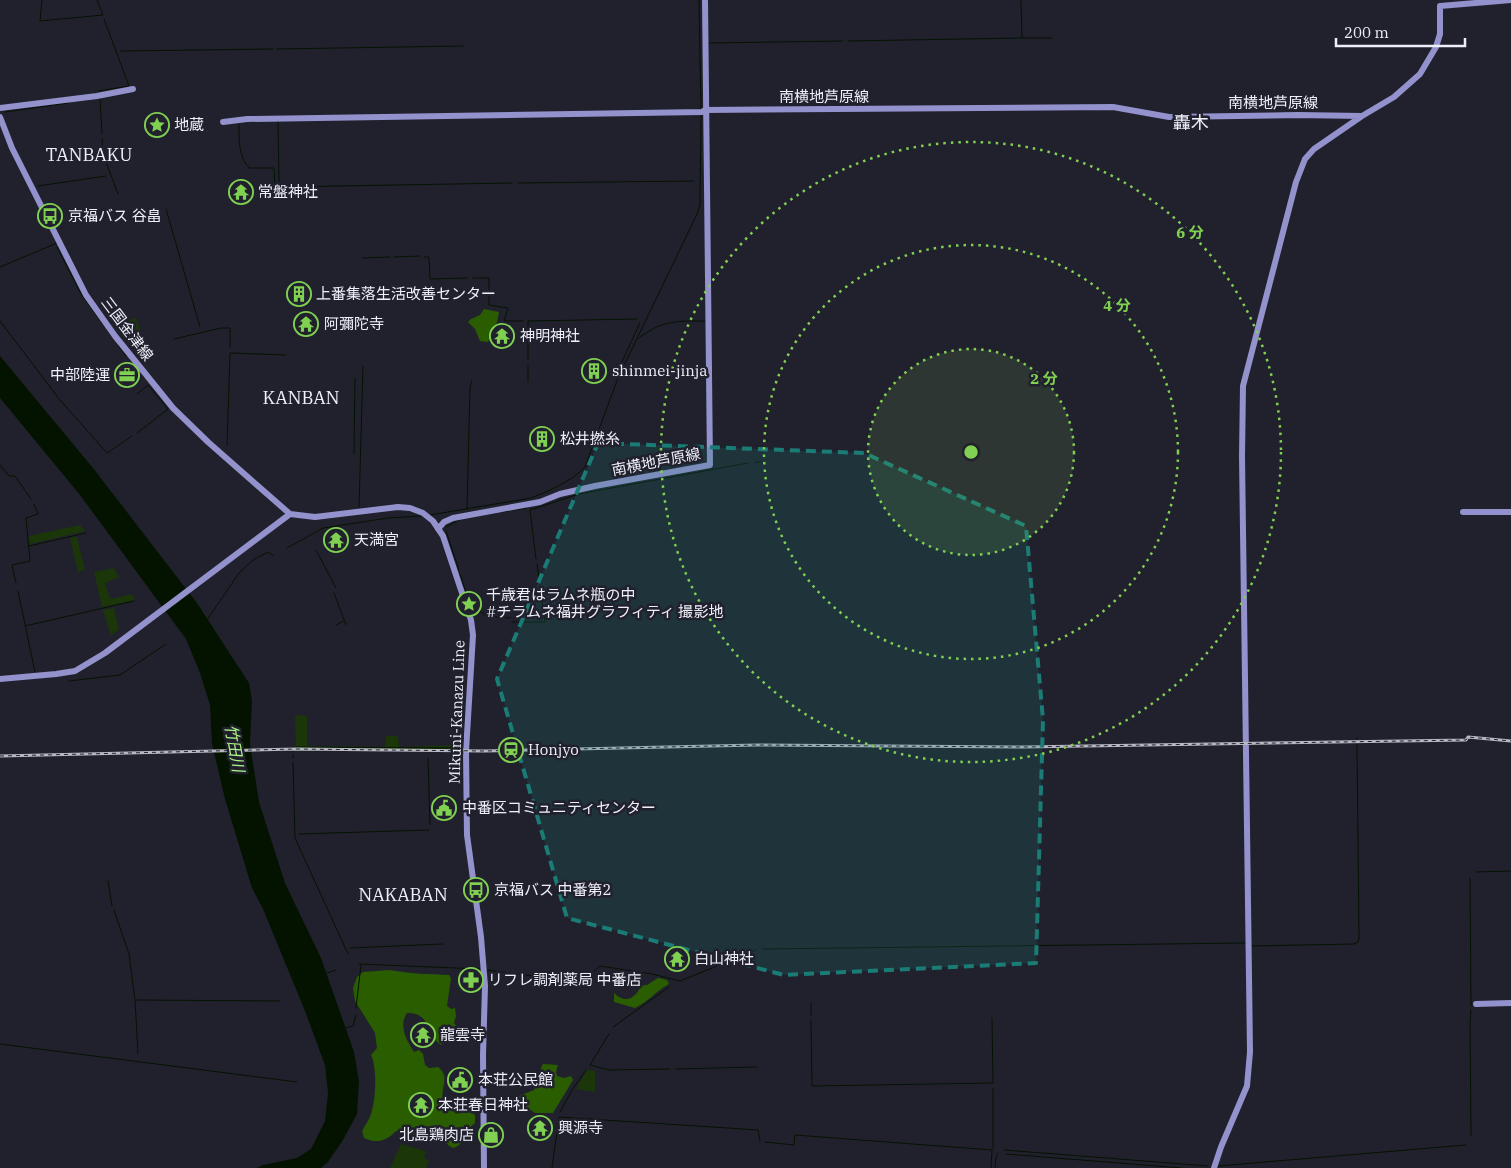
<svg xmlns="http://www.w3.org/2000/svg" width="1511" height="1168" font-family="'IBM Plex Serif','Noto Sans JP',serif">
<style>
.green{fill:#1b3609}
.forest{fill:#2a5d00}
.water{fill:#041300}
.lines{fill:none;stroke-linecap:round;stroke-linejoin:round}
.stream{stroke:#041300;stroke-width:1}
.secondary{stroke:#9392cd;stroke-width:6}
.rail-casing{stroke:#b8b8c3;stroke-width:3}
.rail{stroke:#21212e;stroke-width:1;stroke-dasharray:4;stroke-linecap:butt}
.marked{fill:#1a7c75;fill-opacity:0.2;stroke:#1a7c75;stroke-width:4;stroke-dasharray:10 6;stroke-linejoin:round}
.ring{fill:none;stroke:#80d052;stroke-width:2.5;stroke-dasharray:2.5 5}
.labels{text-anchor:middle;stroke-width:5;stroke-linejoin:round;paint-order:stroke}
.street-label{font-size:15px;fill:#efeff9;stroke:#21212e}
.poi-label{font-size:15px;fill:#efeff9;stroke:#21212e;text-anchor:start}
.water-label{font-size:16px;font-style:italic;fill:#abf286;stroke:#21212e}
.quarter-label{font-size:18px;fill:#efeff9;stroke:#21212e}
.centre{fill:#80d052;stroke:#21212e;stroke-width:2.5}
.ring-label{font-size:15px;text-anchor:middle;font-weight:bold;fill:#80d052;stroke:#21212e;stroke-width:5;stroke-linejoin:round;paint-order:stroke}
</style>
<rect width="100%" height="100%" fill="#21212e"/>
<path class="green" d="M136,318L145,343L132,347L114,324Z
M80,525L85,531L30,544L29,536Z
M77,537L85,570L78,572L70,538Z
M114,568L119,577L105,583L110,599L132,594L135,600L102,607L94,572Z
M114,608L119,629L111,636L103,610Z
M295,715L307,716V746L385,747L386,736H398L399,747L462,745V749L296,751Z
M587,1070L595,1071V1092L576,1089Z
M401,1144L426,1151L424,1158L429,1160L426,1168H390Z"/>
<path class="forest" d="M484,309L499,312L497,322L488,342L480,341L475,329L468,322L471,319L480,315Z
M390,970C410,974 429,974 449,975L451,978L447,1006L451,1009L455,1008L456,1016L454,1023L457,1027L454,1030L449,1032L441,1045C425,1034 432,1013 407,1013C398,1026 407,1041 414,1052L419,1050L423,1054L425,1065L429,1068L438,1067C452,1078 438,1089 444,1101C447,1108 465,1106 475,1115V1123L469,1128L467,1139C453,1149 455,1152 442,1139L438,1138C418,1149 413,1131 396,1131C387,1141 376,1144 364,1138L362,1131C366,1124 371,1117 372,1110C376,1096 377,1067 371,1055L377,1048L375,1033L355,1001L353,988L357,977L363,972Z
M658,978L667,980L669,984C656,991 648,1002 635,1008L614,1002V993C625,1004 635,999 641,986L647,985Z
M543,1064L558,1065L556,1072L557,1076L564,1078L571,1076L573,1080L553,1113H535L526,1107L525,1110L517,1109L514,1102L516,1097L534,1090L542,1079L541,1068Z"/>
<path class="water" d="M0,356L93,468L197,603L249,683L252,701L250,744L259,802L285,883L321,958L354,1052L359,1081L357,1114L343,1140L328,1162L321,1168H257L263,1165L297,1158L311,1149L325,1121L328,1093L325,1065L305,1011L263,909L252,888L225,799L212,744L210,705L200,673L186,639L80,495L0,398Z"/>
<g class="lines">
<path class="stream" d="M42,0L40,21L103,15L97,0
M699,0L701,109
M1021,0L1022,38H1052
M848,41L1022,38
M709,43L843,41
M277,49L463,46
M121,51L273,49
M98,91L129,86L104,19
M100,98L102,134
M5,112L68,103
M278,121L279,182
M239,124C239,139 238,156 249,168H274L275,187
M102,139L103,154L118,194
M518,183L694,181
M38,186L106,176
M279,187L512,183
M279,200V191
M166,209L200,327
M57,247L81,294L103,324
M394,257L420,256
M424,257H429L430,279L467,278
M363,258L390,257
M0,267L57,243
M473,278H489V305L508,308L504,321H523
M0,321L60,400L107,453L132,436
M639,338C662,320 677,321 705,321
M174,339L221,328H230V347
M118,345L126,356
M528,360V321L637,319
M528,365V382
M619,368L640,323
M137,394L148,385L168,409L137,433
M227,446L230,353L285,355
M354,454L355,378
M755,462H760
M0,465L9,476H15L31,499
M359,508L363,366
M467,509L470,387L472,380
M502,512L526,508
M430,515L531,498C549,491 572,481 585,467L618,378L698,212L700,204L701,116
M446,527L459,520
M446,531L459,570
M29,546L86,533
M287,548L323,528L388,518L421,516
M316,550L336,588
M536,559L530,510L579,494L748,463
M460,574L470,605
M16,583L12,565L30,561L26,518L38,514L34,504
M18,591L35,672
M334,593L346,625
M473,607L487,616L510,618
M207,620L239,573L253,560L268,552L274,556
M512,622H545L537,564
M336,625L344,621
M25,626L134,601
M69,681L120,675L166,644
M1357,738V739
M293,747V752
M296,747L462,748
M293,755V758
M428,758L430,825
M293,762L295,838L348,954
M299,834L429,830
M1476,872L1511,871
M1470,878L1471,1006
M108,881L112,906
M114,910L129,954L135,1000L138,1054
M1252,946L1354,944L1358,942L1359,938L1357,744
M350,948L443,944
M763,949L1245,943
M359,964L480,969
M487,970L549,978C572,990 582,982 600,966L652,974L680,981L756,950
M327,973L336,970
M136,1000L280,1001
M356,1008L361,965
M811,1015V1003
M811,1020L812,1086L993,1083L992,1018
M613,1027L669,987
M346,1028L353,1026L356,1015
M609,1034L590,1065L609,1070L670,1069
M0,1044L297,1082
M676,1069L757,1067
M560,1112L572,1090L586,1070
M1471,1136L1470,1024L1471,1010
M765,1142L794,1145L795,1135L992,1150L991,1168
M993,1149V1089
M1004,1150L1208,1166
M1006,1154L1182,1168
M1218,1166L1466,1145
M552,1168L559,1117L758,1130L760,1141
M995,1168L996,1158L998,1153"/>
<path class="secondary" d="M0,108L97,96L133,89
M705,110L1113,107L1169,117L1298,115L1362,116L1394,97L1420,74L1436,47L1440,34V6L1511,0
M0,117L12,148L86,295L115,336L173,408L208,442L290,514L315,517L398,507L410,508L423,513L433,521L443,536L471,620L473,635L466,751L467,835L481,937L485,986L483,1055L484,1168
M223,122L247,119L702,112L705,110
M1463,512H1511
M438,529L444,522L453,518L540,502L560,494L595,486L710,465L705,0
M0,679L56,674L75,671L105,653L290,514
M1476,1004L1511,1003
M1214,1168L1221,1147L1247,1086L1250,1052L1242,456L1243,386L1296,182L1305,159L1314,149L1362,116"/>
<defs>
<path id="rail" d="M0,756L296,749L484,751L757,745L1023,747L1466,740L1468,737L1511,741"/>
</defs>
<use href="#rail" class="rail-casing"/>
<use href="#rail" class="rail"/>
</g>
<path class="marked" d="M598,443L864,453L1026,526L1043,720L1036,963L784,975L567,918L497,679Z"/>
<circle cx="971" cy="452" r="103" fill="#80d052" fill-opacity=".12"/>
<g class="ring">
<circle cx="971" cy="452" r="103"/>
<circle cx="971" cy="452" r="207"/>
<circle cx="971" cy="452" r="310"/>
</g>
<defs>
<symbol id="sight-ring" viewBox="-11 -11 22 22"><circle r="9.5" fill="#21212e" stroke="#80d052" stroke-width="1.5"/><path d="M0-6L1.8-2.2L6-1.7L2.9 1.2L3.7 5.4L0 3.3L-3.7 5.4L-2.9 1.2L-6-1.7L-1.8-2.2Z" fill="#80d052"/></symbol>
<symbol id="temple-ring" viewBox="-11 -11 22 22"><circle r="9.5" fill="#21212e" stroke="#80d052" stroke-width="1.5"/><path d="M0-6L5-2H3V0L6.5 2.5H4V6H1.5V3h-3V6H-4V2.5H-6.5L-3 0V-2H-5Z" fill="#80d052"/></symbol>
<symbol id="bus-ring" viewBox="-11 -11 22 22"><circle r="9.5" fill="#21212e" stroke="#80d052" stroke-width="1.5"/><path d="M-5-6H5V4H4V6H2V4H-2V6H-4V4H-5ZM-3.5-4V0h7V-4ZM-3.5 1.2v1.5H-2V1.2ZM2 1.2v1.5H3.5V1.2Z" fill="#80d052"/></symbol>
<symbol id="building-ring" viewBox="-11 -11 22 22"><circle r="9.5" fill="#21212e" stroke="#80d052" stroke-width="1.5"/><path d="M-4-6H4V6H1V3H-1V6H-4ZM-2.5-4.3h1.7v1.8h-1.7ZM.8-4.3h1.7v1.8H.8ZM-2.5-1h1.7V.8h-1.7ZM.8-1h1.7V.8H.8Z" fill="#80d052"/></symbol>
<symbol id="office-ring" viewBox="-11 -11 22 22"><circle r="9.5" fill="#21212e" stroke="#80d052" stroke-width="1.5"/><path d="M-6-3h4V-5.5h4V-3h4V5H-6ZM-1-4.5V-3h2v-1.5ZM-6 0V1H6V0Z" fill="#80d052"/></symbol>
<symbol id="station-ring" viewBox="-11 -11 22 22"><circle r="9.5" fill="#21212e" stroke="#80d052" stroke-width="1.5"/><path d="M-3-6H3Q5-6 5-4V2Q5 4 3 4L4.5 6H3L1.5 4h-3L-3 6H-4.5L-3 4Q-5 4-5 2V-4Q-5-6-3-6ZM-3.5-4v3h7v-3ZM-3.5 1v1.5H-2V1ZM2 1v1.5H3.5V1Z" fill="#80d052"/></symbol>
<symbol id="civic-ring" viewBox="-11 -11 22 22"><circle r="9.5" fill="#21212e" stroke="#80d052" stroke-width="1.5"/><path d="M-.6-6.5H3V-4.5H.6V-3L4-1V1h2V6H-6V1h2V-1L-.6-3ZM-1.2 2.5V6h2.4V2.5Z" fill="#80d052"/></symbol>
<symbol id="pharmacy-ring" viewBox="-11 -11 22 22"><circle r="9.5" fill="#21212e" stroke="#80d052" stroke-width="1.5"/><path d="M-2-6h4v4h4v4h-4v4h-4v-4h-4v-4h4Z" fill="#80d052"/></symbol>
<symbol id="shop-ring" viewBox="-11 -11 22 22"><circle r="9.5" fill="#21212e" stroke="#80d052" stroke-width="1.5"/><path d="M-5-2.5h2.3a2.7 3.5 0 0 1 5.4 0H5L5.5 6h-11ZM-1.5-2.5h3a1.5 2.3 0 0 0-3 0Z" fill="#80d052"/></symbol>
</defs>
<g fill-rule="evenodd">
<use href="#sight-ring" x="143" y="111" width="28" height="28"/>
<use href="#temple-ring" x="227" y="178" width="28" height="28"/>
<use href="#bus-ring" x="36" y="202" width="28" height="28"/>
<use href="#building-ring" x="285" y="280" width="28" height="28"/>
<use href="#temple-ring" x="292" y="310" width="28" height="28"/>
<use href="#temple-ring" x="488" y="322" width="28" height="28"/>
<use href="#building-ring" x="580" y="357" width="28" height="28"/>
<use href="#office-ring" x="113" y="361" width="28" height="28"/>
<use href="#building-ring" x="528" y="425" width="28" height="28"/>
<use href="#temple-ring" x="322" y="526" width="28" height="28"/>
<use href="#sight-ring" x="455" y="590" width="28" height="28"/>
<use href="#station-ring" x="497" y="736" width="28" height="28"/>
<use href="#civic-ring" x="430" y="794" width="28" height="28"/>
<use href="#bus-ring" x="462" y="876" width="28" height="28"/>
<use href="#temple-ring" x="663" y="945" width="28" height="28"/>
<use href="#pharmacy-ring" x="457" y="966" width="28" height="28"/>
<use href="#temple-ring" x="409" y="1021" width="28" height="28"/>
<use href="#civic-ring" x="446" y="1066" width="28" height="28"/>
<use href="#temple-ring" x="407" y="1091" width="28" height="28"/>
<use href="#temple-ring" x="526" y="1114" width="28" height="28"/>
<use href="#shop-ring" x="477" y="1121" width="28" height="28"/>
</g>
<g class="labels">
<g class="street-label">
<text x="824" y="102">南横地芦原線</text>
<text x="1273" y="108">南横地芦原線</text>
<text transform="translate(127 329) rotate(53)" y="5">三国金津線</text>
<text transform="translate(656 462) rotate(-11)" y="5">南横地芦原線</text>
<text transform="translate(457 712) rotate(-88)" y="5">Mikuni-Kanazu Line</text>
</g>
<g class="poi-label">
<text x="174" y="130">地蔵</text>
<text x="258" y="197">常盤神社</text>
<text x="68" y="221">京福バス 谷畠</text>
<text x="316" y="299">上番集落生活改善センター</text>
<text x="324" y="329">阿彌陀寺</text>
<text x="520" y="341">神明神社</text>
<text x="612" y="376">shinmei-jinja</text>
<text x="110" y="380" text-anchor="end">中部陸運</text>
<text x="560" y="444">松井撚糸</text>
<text x="354" y="545">天満宮</text>
<text x="486" y="600">千歳君はラムネ瓶の中<tspan x="486" dy="17">#チラムネ福井グラフィティ 撮影地</tspan></text>
<text x="528" y="755">Honjyo</text>
<text x="462" y="813">中番区コミュニティセンター</text>
<text x="494" y="895">京福バス 中番第2</text>
<text x="694" y="964">白山神社</text>
<text x="488" y="985">リフレ調剤薬局 中番店</text>
<text x="440" y="1040">龍雲寺</text>
<text x="478" y="1085">本荘公民館</text>
<text x="438" y="1110">本荘春日神社</text>
<text x="558" y="1133">興源寺</text>
<text x="474" y="1140" text-anchor="end">北島鶏肉店</text>
</g>
<g class="water-label">
<text transform="translate(235 748) rotate(80)" y="6">竹田川</text>
</g>
<g class="quarter-label">
<text x="1191" y="129">轟木</text>
<text x="89" y="161">TANBAKU</text>
<text x="301" y="404">KANBAN</text>
<text x="403" y="901">NAKABAN</text>
</g>
</g>
<circle cx="971" cy="452" r="8" class="centre"/>
<g class="ring-label">
<text x="1190" y="238">6 分</text>
<text x="1117" y="311">4 分</text>
<text x="1044" y="384">2 分</text>
</g>
<path d="M1336 38v8h129v-8" fill="none" stroke="#efeff9" stroke-width="2.5"/>
<text x="1344" y="38" font-size="15" fill="#efeff9" stroke="#21212e" stroke-width="4" paint-order="stroke">200 m</text>
</svg>
